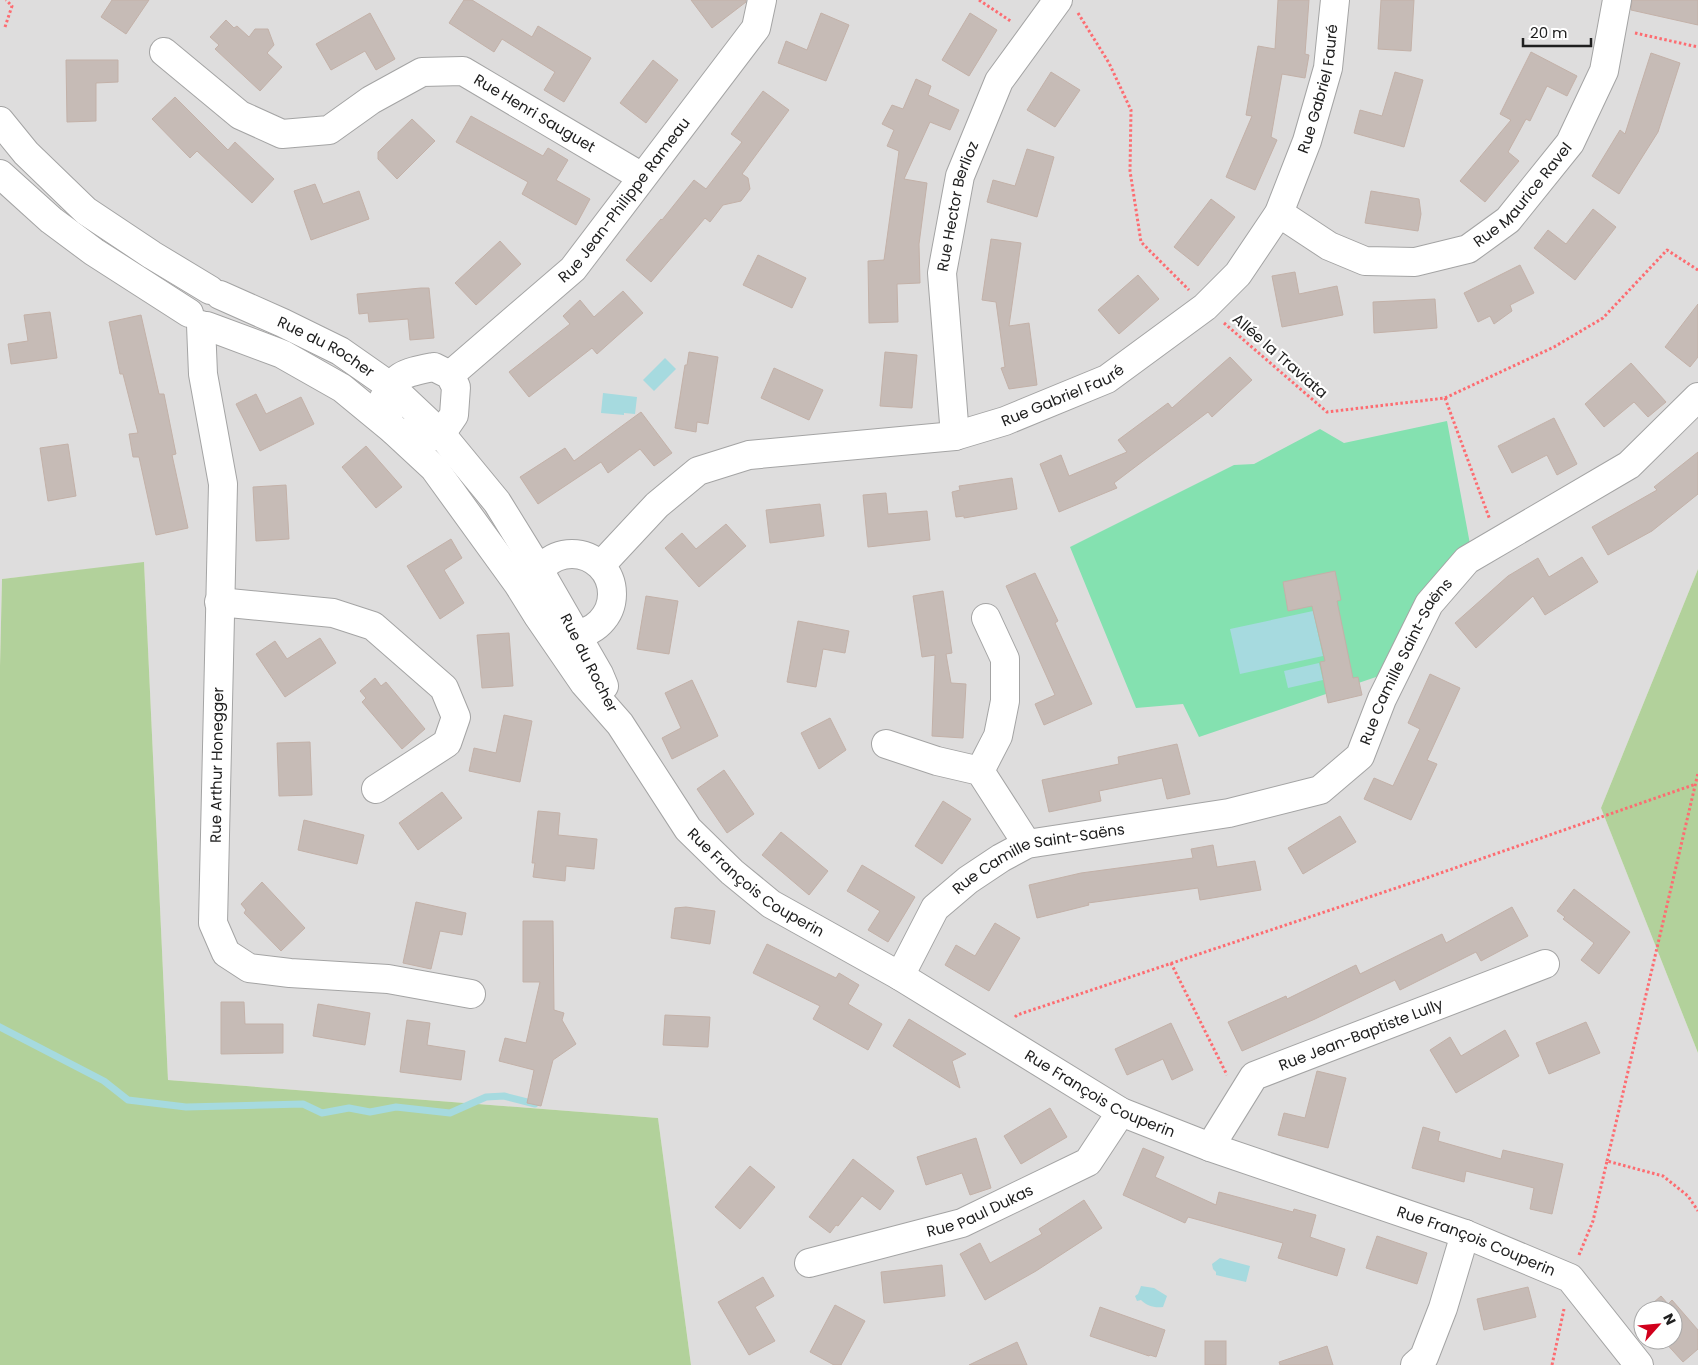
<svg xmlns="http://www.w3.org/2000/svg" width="1698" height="1365" font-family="Poppins,sans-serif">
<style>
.residential{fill:#dedddd;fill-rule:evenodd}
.forest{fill:#b2d19b}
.pitch{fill:#84e1b0}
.water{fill:#a6dadf}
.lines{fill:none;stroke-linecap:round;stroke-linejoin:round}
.stream{stroke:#a6dadf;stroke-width:7}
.building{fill:#c6bbb6;stroke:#c3b1a8}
.minor-casing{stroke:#a4a4a4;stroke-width:30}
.path{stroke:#fd6c71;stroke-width:3;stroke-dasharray:2.5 2.5;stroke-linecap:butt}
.minor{stroke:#fff;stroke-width:28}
.labels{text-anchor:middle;stroke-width:4.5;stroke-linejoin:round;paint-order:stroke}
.street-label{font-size:15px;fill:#202020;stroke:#fff}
</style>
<rect width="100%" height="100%" fill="#f1ece7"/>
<path class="residential" d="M0,0h1698v569l-97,239 97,245v312h-1007l-33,-247 -490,-38 -24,-517 -142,16 -2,87zM1643,1310h30v30h-30z"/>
<g class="forest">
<polygon points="144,562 168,1080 658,1118 691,1365 0,1365 0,666 2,579"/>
<polygon points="1698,569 1698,1053 1601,808"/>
</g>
<polygon class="pitch" points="1447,421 1470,544 1431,585 1401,628 1379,676 1199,737 1183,704 1136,708 1070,547 1234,465 1254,464 1320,429 1344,443"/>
<g class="water">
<polygon points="665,358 676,369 654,391 643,380"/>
<polygon points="603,393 637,397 635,414 624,413 624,415 601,413"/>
<polygon points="1313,611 1323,656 1240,674 1230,629"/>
<polygon points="1319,663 1323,680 1288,688 1284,671"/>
<polygon points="1220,1258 1250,1266 1246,1282 1216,1275 1216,1272 1213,1269 1212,1264"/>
<path d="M1141,1286l13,2 13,8 -4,11c-9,1 -16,-1 -22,-7l-4,1 -2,-5 3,-2z"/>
</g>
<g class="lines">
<polyline class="stream" points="0,1027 104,1081 128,1100 186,1107 303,1104 322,1113 349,1108 370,1112 396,1107 450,1113 486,1097 504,1096 535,1104"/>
</g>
<g class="building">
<polygon points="112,0 149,0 126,34 101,17"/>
<polygon points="464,0 472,0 532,37 538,26 591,58 564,102 544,90 555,72 502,39 494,52 449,23"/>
<polygon points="691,0 746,0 746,2 712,28"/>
<polygon points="1278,0 1309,0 1305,54 1309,55 1305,78 1282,74 1271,137 1277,140 1255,190 1226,177 1252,116 1246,115 1258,46 1275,49"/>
<polygon points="1381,0 1414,0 1411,51 1378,49"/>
<polygon points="1632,0 1698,0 1698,25 1631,10"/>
<polygon points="370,13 395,59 376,70 365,51 331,70 316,44"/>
<polygon points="821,13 849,25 826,81 778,63 786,41 807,50"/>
<polygon points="970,13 997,30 969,76 942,60"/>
<polygon points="226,20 234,28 237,26 249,37 255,29 268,29 274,45 267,53 282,67 260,91 215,49 219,45 210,37"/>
<polygon points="1531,52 1577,76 1567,96 1547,86 1530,121 1526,119 1508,152 1519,161 1485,202 1460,181 1511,120 1500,114"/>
<polygon points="1651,53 1680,63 1658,132 1619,194 1592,176 1620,130 1625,134"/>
<polygon points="66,60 118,60 118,82 96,83 96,121 67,122"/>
<polygon points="653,60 678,80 646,123 620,103"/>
<polygon points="1051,72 1080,90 1055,127 1027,110"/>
<polygon points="1395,72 1423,80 1404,147 1354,133 1360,110 1382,116"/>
<polygon points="916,79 931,86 928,95 959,110 950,130 930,122 904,179 927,183 919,244 920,283 897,284 898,322 869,323 868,261 884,260 899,151 887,146 894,130 882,124 892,105 903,109"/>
<polygon points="763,91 789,110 742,174 748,178 750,189 741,201 723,205 710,222 705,218 651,282 626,260 661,219 662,220 694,180 706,189 742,142 731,134"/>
<polygon points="175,97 228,150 235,142 274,179 252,203 197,151 190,158 152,119"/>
<polygon points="471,116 543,156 548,148 568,160 556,180 590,199 576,225 522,194 528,182 456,142"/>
<polygon points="412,119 435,141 397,179 378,159 378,152"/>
<polygon points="1027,149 1054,157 1037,217 987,202 993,180 1015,186"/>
<polygon points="315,184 323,204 359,191 369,219 311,240 294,191"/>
<polygon points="1371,191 1419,199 1421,214 1418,231 1365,223"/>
<polygon points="1211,199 1235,217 1198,266 1174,247"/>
<polygon points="1593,209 1616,227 1575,280 1534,248 1548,230 1566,244"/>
<polygon points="991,239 1021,243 1009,326 1029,323 1037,385 1009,389 1001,368 1005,367 996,302 982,300"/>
<polygon points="500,241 521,264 476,305 455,283"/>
<polygon points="758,255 806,278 792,308 743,285"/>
<polygon points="1520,265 1534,293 1510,305 1512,311 1494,324 1490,316 1478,322 1464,293"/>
<polygon points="1295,272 1299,294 1337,286 1343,315 1282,327 1272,276"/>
<polygon points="1138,275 1159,299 1119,334 1098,310"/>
<polygon points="421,288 429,288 434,338 410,340 408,319 369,322 368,313 359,314 357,294"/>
<polygon points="623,291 643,313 597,354 592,348 529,397 509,372 570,324 563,316 580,300 594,317"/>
<polygon points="1435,299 1437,328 1374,333 1373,302"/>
<polygon points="1698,304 1698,357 1690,367 1665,347"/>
<polygon points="50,312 57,358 11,364 8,344 28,341 24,315"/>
<polygon points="141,315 159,394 164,394 176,454 172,455 188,528 156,535 139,457 133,457 129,434 138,433 123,374 120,374 109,322"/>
<polygon points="689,352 718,357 708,424 697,422 696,432 675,428 685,365 687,365"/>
<polygon points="885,352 917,355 912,408 880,406"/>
<polygon points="1230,357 1252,380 1212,417 1208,412 1114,483 1117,488 1059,512 1040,464 1061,455 1069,476 1127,452 1118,440 1168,403 1172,408"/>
<polygon points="1631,363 1666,402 1648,417 1634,402 1604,427 1585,404"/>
<polygon points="774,368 823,390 809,420 761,398"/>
<polygon points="256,394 266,414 301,397 314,424 260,451 236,404"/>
<polygon points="641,412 672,453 654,466 640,449 608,473 601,462 538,504 520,477 565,448 574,461"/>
<polygon points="1554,418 1577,464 1557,475 1547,455 1512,473 1498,446"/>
<polygon points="68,444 76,496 48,501 40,448"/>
<polygon points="366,446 402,487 376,508 342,467"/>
<polygon points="1698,452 1698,494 1652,531 1608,555 1592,527 1657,490 1654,487"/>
<polygon points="1012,478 1017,509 964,518 964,516 956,517 952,492 960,490 959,486"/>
<polygon points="286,485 289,539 256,541 253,487"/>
<polygon points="886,493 888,514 927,511 930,540 868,547 863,495"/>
<polygon points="820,504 824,536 770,543 766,510"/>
<polygon points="726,524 746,546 699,587 665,548 682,533 696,549"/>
<polygon points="451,539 462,558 444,570 464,603 440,619 407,566"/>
<polygon points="1582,557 1598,582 1545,615 1533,596 1476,648 1455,623 1508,576 1538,558 1549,577"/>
<polygon points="1335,571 1341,600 1337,601 1353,678 1358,677 1362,695 1328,703 1320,662 1325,661 1312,606 1288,611 1283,582"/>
<polygon points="1035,573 1058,621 1055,623 1092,704 1044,725 1035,704 1055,695 1006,586"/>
<polygon points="943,591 952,653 946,654 951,683 966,684 963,738 932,736 935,655 922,657 913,596"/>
<polygon points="646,596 678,601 669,654 637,649"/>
<polygon points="798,621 849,631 845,653 823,649 816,687 787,682"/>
<polygon points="509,633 513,686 482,688 477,635"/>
<polygon points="320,638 336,663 285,697 256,654 275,641 287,659"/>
<polygon points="1430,674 1460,688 1427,760 1437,764 1411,820 1364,799 1374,778 1393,786 1420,729 1408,723"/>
<polygon points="375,678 381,686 386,682 425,729 402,749 362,702 366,698 360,691"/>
<polygon points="692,680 718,736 672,759 662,738 681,728 665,693"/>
<polygon points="504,715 532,721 520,782 469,771 474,748 496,753"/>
<polygon points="830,718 846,750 819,769 801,733"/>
<polygon points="310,742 312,795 279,796 277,743"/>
<polygon points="1177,744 1190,794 1167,799 1162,778 1099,791 1101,801 1049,812 1042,780 1119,764 1118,757"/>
<polygon points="724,770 754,814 727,833 697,789"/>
<polygon points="442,792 462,818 418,850 399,823"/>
<polygon points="943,801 971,819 942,864 915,846"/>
<polygon points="538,811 560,813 558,835 597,839 594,869 566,866 565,881 533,877 535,863 532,863"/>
<polygon points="1340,816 1356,842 1303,874 1288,848"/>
<polygon points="304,820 364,835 357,864 298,850"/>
<polygon points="781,832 828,871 809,895 762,855"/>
<polygon points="1213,845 1217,867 1255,861 1261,890 1200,900 1198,888 1088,903 1089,905 1037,918 1029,885 1081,873 1193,858 1191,849"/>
<polygon points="862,865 915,897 888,942 868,930 880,911 847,891"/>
<polygon points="262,882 305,928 281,951 244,913 246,910 241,904"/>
<polygon points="1574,889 1630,932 1599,974 1581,960 1594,943 1563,919 1565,917 1557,911"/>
<polygon points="416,902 466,913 462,935 440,931 431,969 403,963"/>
<polygon points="686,907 715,911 710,944 671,938 675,908"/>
<polygon points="1512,907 1528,936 1481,961 1476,952 1400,990 1395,980 1315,1019 1242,1051 1228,1022 1286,996 1287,999 1356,965 1360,974 1442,934 1446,943"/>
<polygon points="523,921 553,921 554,1010 564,1013 562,1020 576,1044 553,1060 541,1106 527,1103 534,1070 499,1061 505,1038 526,1043 540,982 523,982"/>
<polygon points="995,923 1020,938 989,991 945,965 956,945 975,956"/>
<polygon points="767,944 836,978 839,973 859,985 848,1004 882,1024 868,1050 813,1019 820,1006 753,973"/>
<polygon points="221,1002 244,1002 245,1024 283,1024 283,1053 221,1054"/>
<polygon points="318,1004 370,1013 365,1045 313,1036"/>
<polygon points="665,1015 710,1017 708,1047 663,1045"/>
<polygon points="909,1019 966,1054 952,1061 960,1088 893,1046"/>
<polygon points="407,1020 430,1023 427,1045 465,1051 461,1080 400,1072"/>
<polygon points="1586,1022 1600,1053 1549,1074 1536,1043"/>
<polygon points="1171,1023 1193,1070 1172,1080 1163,1059 1127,1075 1115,1049"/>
<polygon points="1505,1030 1519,1056 1456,1093 1430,1050 1450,1037 1461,1056"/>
<polygon points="1317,1071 1346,1078 1328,1148 1278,1135 1284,1113 1305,1118"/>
<polygon points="1050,1108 1067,1137 1021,1164 1004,1136"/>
<polygon points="1423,1127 1440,1132 1438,1141 1501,1159 1503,1150 1563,1164 1552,1214 1530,1209 1534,1188 1466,1171 1464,1182 1412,1168"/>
<polygon points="976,1138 991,1188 970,1195 962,1173 926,1185 917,1157"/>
<polygon points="1143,1148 1164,1157 1155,1177 1216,1205 1219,1192 1293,1212 1294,1209 1316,1215 1310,1237 1345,1249 1337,1276 1278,1258 1283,1243 1188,1217 1185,1223 1123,1195"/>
<polygon points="853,1159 894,1191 880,1210 862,1196 838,1226 836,1225 830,1233 809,1217"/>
<polygon points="750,1166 775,1187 740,1229 715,1207"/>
<polygon points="1084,1200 1102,1228 1036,1271 985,1300 960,1254 980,1243 990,1263 1042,1234 1039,1229"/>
<polygon points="1377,1236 1427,1253 1417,1284 1366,1268"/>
<polygon points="942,1265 945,1296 884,1303 881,1272"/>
<polygon points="763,1277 774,1296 755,1307 775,1341 749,1355 718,1302"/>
<polygon points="1528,1287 1536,1317 1484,1330 1477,1299"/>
<polygon points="1661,1296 1668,1304 1672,1300 1698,1330 1698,1349 1683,1362 1663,1340 1673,1340 1673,1310 1645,1310"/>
<polygon points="835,1305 865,1321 841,1365 834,1365 810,1352"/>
<polygon points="1100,1307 1165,1330 1156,1357 1150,1355 1149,1356 1090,1336"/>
<rect x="1205" y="1341" width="21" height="24"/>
<polygon points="1017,1342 1027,1365 969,1365"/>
<polygon points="1327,1346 1333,1365 1280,1365 1279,1362"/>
</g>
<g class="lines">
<g class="minor-casing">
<g id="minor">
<path id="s1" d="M164,52l76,63 42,19 47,-4 42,-30 51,-28 41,-1 179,106"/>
<polyline points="0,121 26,153 86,211 152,255 210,290"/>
<polyline points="0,174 51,220 94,252 189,313"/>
<path id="s2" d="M1279,213l50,33 36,15 50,1 53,-13 40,-29 62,-77 34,-72 13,-71"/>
<path id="s3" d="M220,295l63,28 57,28 50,35 51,48 56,68 42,68 60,104 5,12"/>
<polyline points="201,325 203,374 223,484 213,923 226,953 249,968 290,973 388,979 471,994"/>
<path id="s4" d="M207,326l75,28 60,34 51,42 41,38 84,116 20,32 46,67 36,41 68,105 44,43 39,32 129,72 221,136 89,35 255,87 105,44 69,87"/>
<path d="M434,367l16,8 6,12 -2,28 -13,19 -16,5 -32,-9 -12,-26c14,-30 22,-31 53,-37z"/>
<path id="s5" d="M450,375l123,-106 183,-241 6,-28"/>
<path id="s6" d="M955,436l-13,-163 18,-97 39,-95 59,-81"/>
<circle cx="572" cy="594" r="40"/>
<path id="s7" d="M601,565l56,-60 41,-34 51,-16 206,-19 50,-15 102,-42 98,-72 33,-33 41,-61 28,-72 21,-73 7,-68"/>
<polyline points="219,602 333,613 373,626 444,688 456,717 447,743 376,789"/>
<polyline points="886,744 937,761 980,771 1027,844"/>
<polyline points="980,771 998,736 1005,701 1005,659 986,618"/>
<path id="s8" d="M900,976l35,-68 33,-28 33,-22 26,-14 202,-31 91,-23 40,-34 22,-57 47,-95 38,-44 162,-95 69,-68"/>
<path id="s9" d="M1210,1147l44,-71 291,-112"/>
<path id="s10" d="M809,1263l153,-40 126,-61 33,-50"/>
<polyline points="1415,1365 1424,1357 1443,1308 1465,1234"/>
</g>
</g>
<g class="path">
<polyline points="979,0 1012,22"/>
<polyline points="1078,13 1109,63 1131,110 1130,171 1141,242 1189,290"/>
<polyline points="5,27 12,6 6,0"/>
<polyline points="1635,33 1698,47"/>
<polyline points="1224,323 1327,412 1445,398 1554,347 1603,318 1667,250 1698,270"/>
<polyline points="1445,398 1490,520"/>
<polyline points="1171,963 1227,1075"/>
<polyline points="1015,1017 1017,1015 1429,877 1696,784"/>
<polyline points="1607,1161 1698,773"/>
<polyline points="1579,1255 1593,1221 1607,1161 1663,1176 1688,1196 1698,1211"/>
<polyline points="1552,1365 1564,1309"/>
</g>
<use href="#minor" class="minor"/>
</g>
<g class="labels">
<g class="street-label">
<text dy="5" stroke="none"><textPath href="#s7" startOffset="931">Rue Gabriel Fauré</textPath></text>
<text dy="5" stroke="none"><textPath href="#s1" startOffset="426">Rue Henri Sauguet</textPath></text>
<text dy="5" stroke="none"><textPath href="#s2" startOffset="281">Rue Maurice Ravel</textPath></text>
<text dy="5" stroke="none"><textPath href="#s5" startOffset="248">Rue Jean-Philippe Rameau</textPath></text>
<text dy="5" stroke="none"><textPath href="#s6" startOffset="232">Rue Hector Berlioz</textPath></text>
<text dy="5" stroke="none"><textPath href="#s3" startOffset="118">Rue du Rocher</textPath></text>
<text transform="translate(1280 356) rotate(41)" y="5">Allée la Traviata</text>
<text dy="5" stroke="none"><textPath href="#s7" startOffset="511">Rue Gabriel Fauré</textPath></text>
<text transform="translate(589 663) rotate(63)" y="5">Rue du Rocher</text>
<text dy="5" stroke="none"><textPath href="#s8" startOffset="645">Rue Camille Saint-Saëns</textPath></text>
<text transform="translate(217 765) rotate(-89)" y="5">Rue Arthur Honegger</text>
<text dy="5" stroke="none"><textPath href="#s8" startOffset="195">Rue Camille Saint-Saëns</textPath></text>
<text dy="5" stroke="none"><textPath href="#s4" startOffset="800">Rue François Couperin</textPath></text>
<text dy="5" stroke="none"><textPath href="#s9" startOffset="198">Rue Jean-Baptiste Lully</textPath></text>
<text dy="5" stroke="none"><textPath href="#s4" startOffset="1205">Rue François Couperin</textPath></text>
<text dy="5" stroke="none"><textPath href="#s10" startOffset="179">Rue Paul Dukas</textPath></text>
<text dy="5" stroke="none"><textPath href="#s4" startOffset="1610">Rue François Couperin</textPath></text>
</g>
</g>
<g transform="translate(1658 1325) rotate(63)"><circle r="24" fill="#ffffff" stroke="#a6a6a6"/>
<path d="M0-4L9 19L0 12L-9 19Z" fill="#d1001c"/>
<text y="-8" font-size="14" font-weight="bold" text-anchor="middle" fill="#202020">N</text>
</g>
<path d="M1523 38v8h68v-8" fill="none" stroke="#202020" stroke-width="2.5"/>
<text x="1530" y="38" font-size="15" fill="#202020" stroke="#ffffff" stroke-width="4" paint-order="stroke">20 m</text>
</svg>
